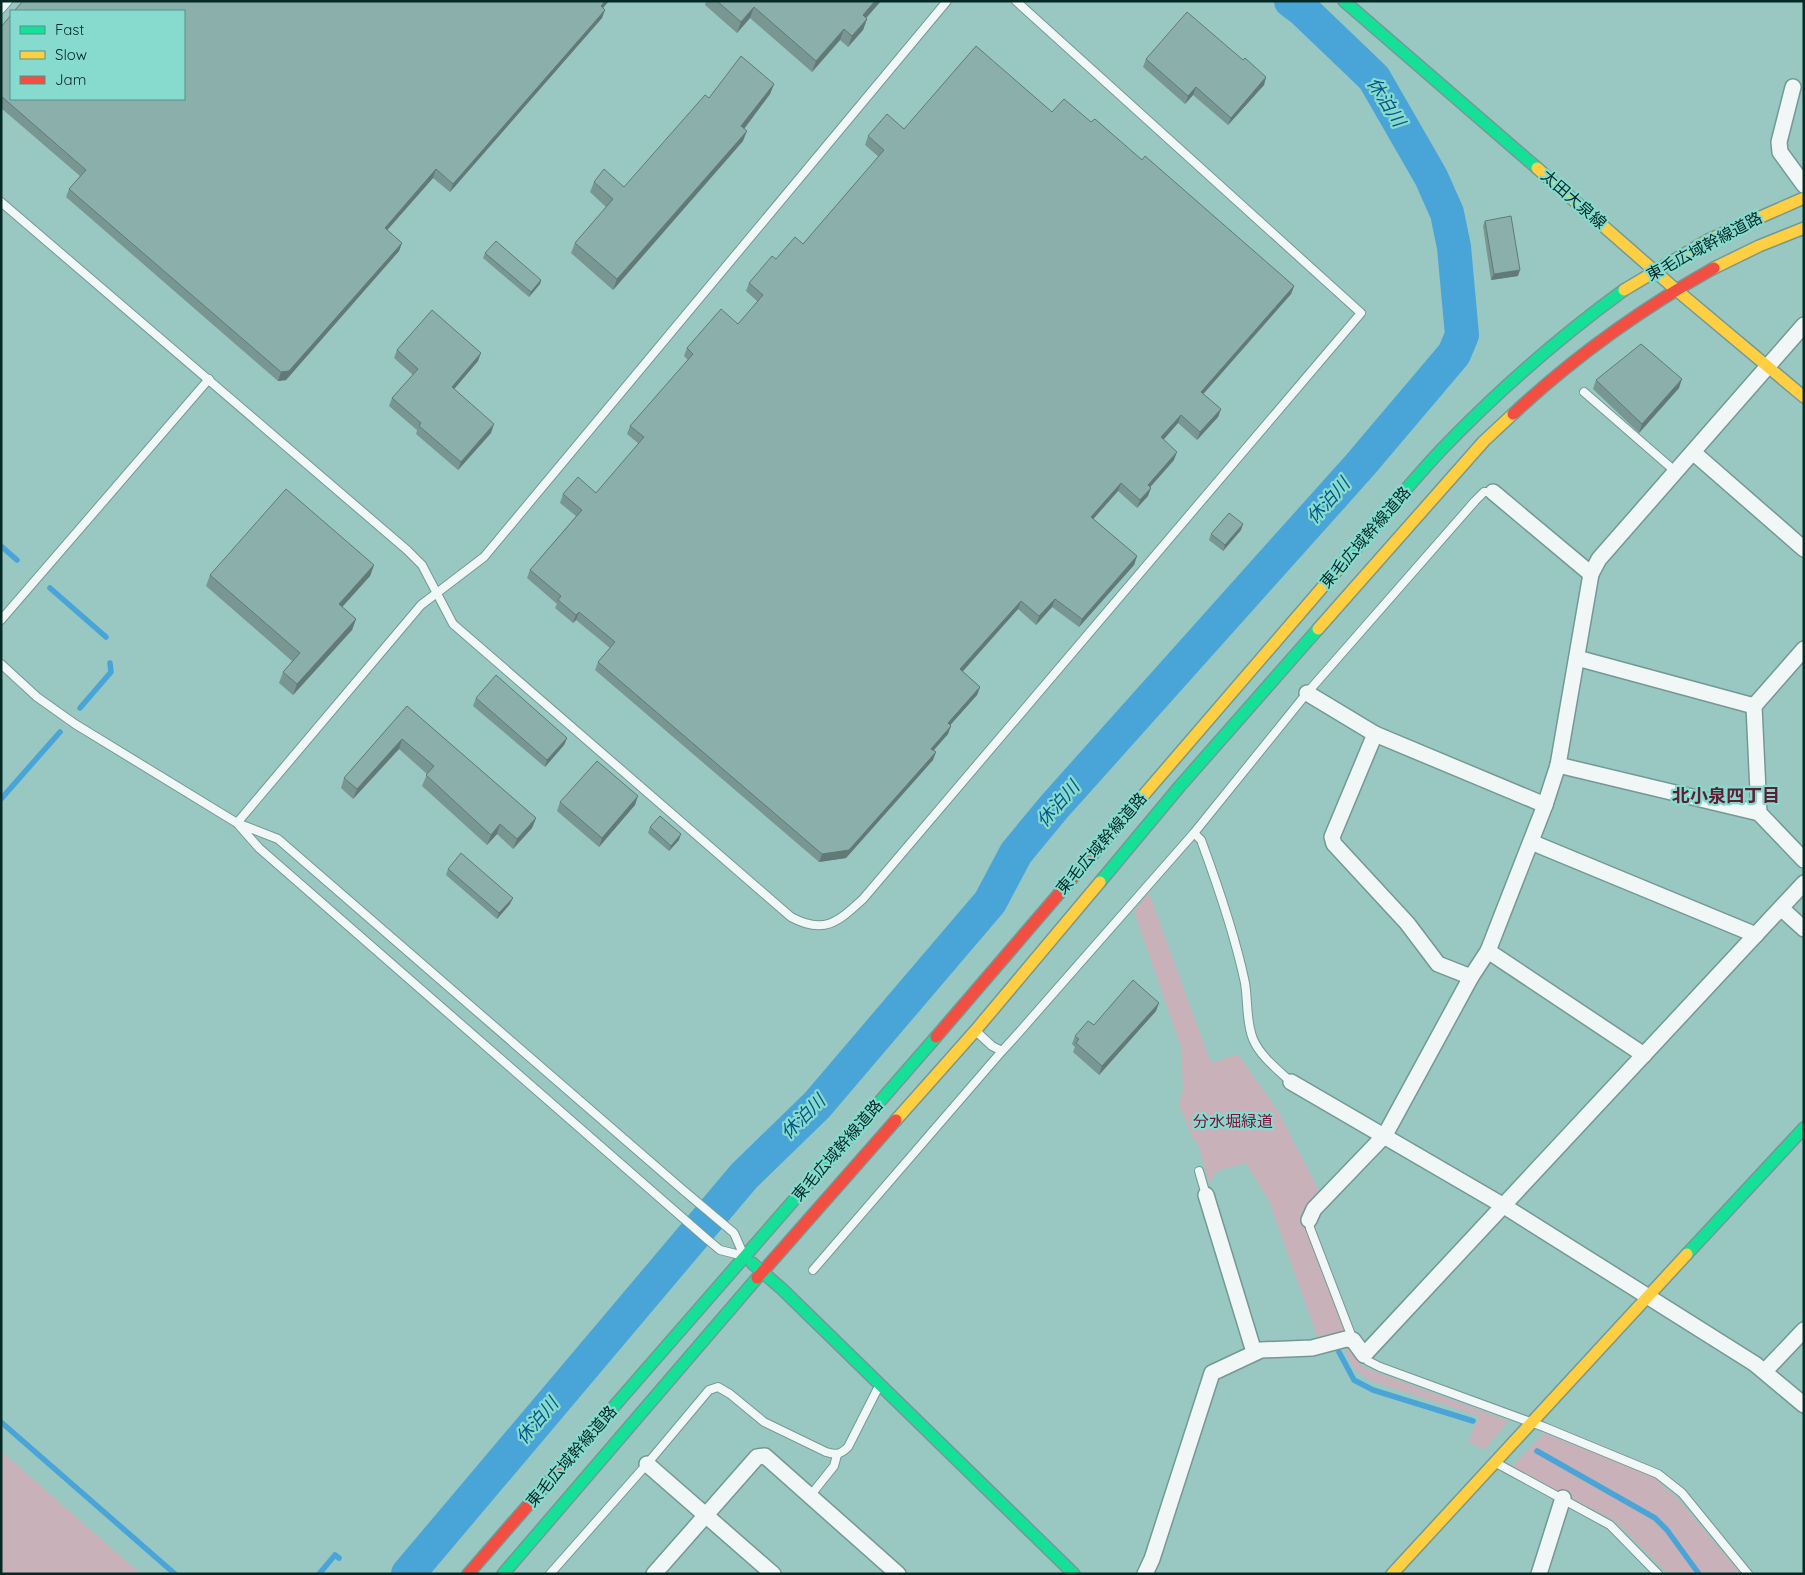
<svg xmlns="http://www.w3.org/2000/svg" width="1805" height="1575" font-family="Quicksand,'Noto Sans JP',sans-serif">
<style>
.green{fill:#c8b1b8}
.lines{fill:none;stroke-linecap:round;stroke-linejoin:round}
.stream{stroke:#49a4d7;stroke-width:5.5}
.river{stroke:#49a4d7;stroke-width:34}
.lane-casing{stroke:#749994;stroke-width:10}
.street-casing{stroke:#749994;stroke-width:18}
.fast-casing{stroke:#749994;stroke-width:14}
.slow-casing{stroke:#749994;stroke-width:14}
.jam-casing{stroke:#749994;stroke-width:14}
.lane{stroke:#f0f7f6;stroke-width:8}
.street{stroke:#f0f7f6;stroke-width:15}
.fast{stroke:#16e098;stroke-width:11}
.slow{stroke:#ffcf43;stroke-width:11}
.jam{stroke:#f24e42;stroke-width:11}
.wall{fill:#789692}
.shaded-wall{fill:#617a77}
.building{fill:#8bafaa;stroke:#617a77}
.labels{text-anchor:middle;stroke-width:4.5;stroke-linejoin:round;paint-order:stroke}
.street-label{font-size:16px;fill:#052a26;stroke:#86dace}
.park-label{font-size:16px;fill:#7c113b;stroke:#86dace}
.water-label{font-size:18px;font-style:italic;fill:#055687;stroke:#86dace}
.neighbourhood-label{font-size:18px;font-weight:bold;fill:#611d33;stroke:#86dace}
</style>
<rect width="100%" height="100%" fill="#99c7c1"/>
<g class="green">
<polygon points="1149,893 1211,1063 1238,1054 1278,1111 1319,1191 1301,1214 1301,1218 1344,1328 1343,1334 1318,1339 1269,1201 1246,1163 1217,1171 1209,1183 1198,1144 1192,1137 1179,1104 1183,1088 1181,1047 1134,911"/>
<path d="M1348,1348l4,1 8,15 5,4 144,53 -25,29 -16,-8 11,-26 -108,-35c-16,-9 -20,-15 -26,-32z"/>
<polygon points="1544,1433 1652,1476 1678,1499 1741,1574 1668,1574 1615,1521 1514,1468 1514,1464"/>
<polygon points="1,1451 141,1574 1,1574"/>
</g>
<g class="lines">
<g class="stream">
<polyline points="1,546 17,560"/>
<polyline points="50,588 106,637"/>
<polyline points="80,708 111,672 110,663"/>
<polyline points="1,799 60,732"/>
<polyline points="1339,1352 1354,1380 1373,1390 1473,1421"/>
<polyline points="1,1422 175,1574"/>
<polyline points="1537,1451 1655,1518 1667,1530 1699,1574"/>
<polyline points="319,1574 335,1555 339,1558"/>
</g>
<polyline class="river" points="408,1574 744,1176 817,1105 990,902 1016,853 1054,807 1360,465 1454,354 1462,335 1454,247 1447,213 1431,177 1374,78 1303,10 1291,1"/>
<g class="lane-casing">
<g id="lane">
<polyline points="1,9 8,1"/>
<path d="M1,202l406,348 15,15 31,59 338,293c33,18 47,5 72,-18l498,-586 -345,-312"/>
<polyline points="1584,392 1676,472"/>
<polyline points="1,620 209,379"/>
<polyline points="1,664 37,697 75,724 237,823 421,605 484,557 947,1"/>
<polygon points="237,823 278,839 683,1190 734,1233 744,1256 720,1250 708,1240 259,848"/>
<path d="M1194,833l7,7c17,46 34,95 44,143 3,18 1,39 8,56 7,17 25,31 38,43"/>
<polyline points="978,1033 992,1046 1002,1051 1014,1038 1194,833 1307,693 1475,501 1484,492 1493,492"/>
<polyline points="1199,1171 1206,1195"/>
<polyline points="1309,1220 1310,1228 1353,1340"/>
<polyline points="813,1270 1002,1051"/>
<polyline points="1364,1355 1368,1361 1380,1367 1544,1427 1658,1474 1682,1493 1748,1574"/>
<polyline points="1498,1464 1610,1525 1658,1574"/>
<polyline points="810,1496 834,1466 837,1455"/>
<path d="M550,1574l97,-110 62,-74 9,-3 12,7 34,28 62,30c10,3 14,3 22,-5l31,-61"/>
</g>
</g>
<g class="street-casing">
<g id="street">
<polyline points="1793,87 1779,142 1780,152 1804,185"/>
<polyline points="1694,453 1804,549"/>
<polyline points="1493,492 1591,574"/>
<polyline points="1577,658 1754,706 1804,649"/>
<polyline points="1307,693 1375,734 1545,805"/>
<polyline points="1754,706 1759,813 1804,860"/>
<polyline points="1375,734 1332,837 1334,844 1407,923 1438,964 1471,977"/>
<polyline points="1558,765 1759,813"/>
<polyline points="1531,842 1756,935"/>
<polyline points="1781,908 1804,929"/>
<polyline points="1488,951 1644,1055"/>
<polyline points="1291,1082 1504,1206 1755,1364 1804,1405"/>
<polyline points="1206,1195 1254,1352"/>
<polyline points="1309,1220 1314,1209 1385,1135 1471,977 1488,951 1545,805 1558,765 1591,574 1599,559 1804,325"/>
<polyline points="1765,1371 1804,1330"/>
<polyline points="647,1464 773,1574"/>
<polyline points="654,1574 757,1457 765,1456 898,1574"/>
<polyline points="1145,1574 1152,1559 1212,1373 1261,1350 1312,1348 1346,1339 1353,1340 1364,1355 1804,883"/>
<polyline points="1539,1574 1563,1498"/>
</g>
</g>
<g class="fast-casing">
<g id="fast">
<polyline points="1344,1 1537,168"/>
<path d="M1345,561c32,-37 63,-76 97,-112 56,-58 116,-111 182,-159"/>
<polyline points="1100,882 1180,786 1318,629"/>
<polyline points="1687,1254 1804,1128"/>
<polyline points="752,1263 782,1289 1074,1574"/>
<polyline points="603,1419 936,1037"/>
<polyline points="503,1574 757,1278"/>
</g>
</g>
<g class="slow-casing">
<g id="slow">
<polyline points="1537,168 1674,288 1804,397"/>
<polyline points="1714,268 1759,246 1804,228"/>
<polyline points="1624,290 1708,240 1804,198"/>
<polyline points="1318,629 1484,441 1513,414"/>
<polyline points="1099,847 1345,561"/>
<polyline points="896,1120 975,1031 1100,882"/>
<polyline points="1392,1574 1687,1254"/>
</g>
</g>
<g class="jam-casing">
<g id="jam">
<path d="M1513,414c61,-57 128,-105 201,-146"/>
<polyline points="936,1037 1099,847"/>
<polyline points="757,1278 896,1120"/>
<polyline points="468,1574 603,1419"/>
</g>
</g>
<use href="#lane" class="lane"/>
<use href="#street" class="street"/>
<use href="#fast" class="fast"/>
<use href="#slow" class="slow"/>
<use href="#jam" class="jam"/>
</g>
<g class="wall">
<polygon points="706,1 881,1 866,18 867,19 863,30 848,47 840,40 812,72 750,18 737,33 705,5"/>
<polygon points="603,8 602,18 450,192 433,178 387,230 402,243 399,251 286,380 278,381 66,197 69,189 80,176 1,108 1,27"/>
<polygon points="1146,59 1243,60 1266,77 1264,85 1228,125 1193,95 1185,104 1143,67"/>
<polygon points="774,84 770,94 744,129 743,141 613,290 571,253 575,243 606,207 590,192 594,182 624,187 709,98"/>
<polygon points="1052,112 1091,122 1142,160 1294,286 1291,294 1203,394 1221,409 1218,417 1197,440 1178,423 1163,440 1174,460 1150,487 1148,496 1137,508 1118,491 1093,519 1137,556 1134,565 1079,627 1052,607 1036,625 1018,609 962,671 980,687 977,695 950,725 948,734 933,750 933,760 846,858 819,862 595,670 598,662 610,648 576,620 573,623 555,608 557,604 527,578 530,570 576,516 560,503 563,494 596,493 639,444 627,434 630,426 688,360 684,356 687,348 738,324 758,302 746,291 749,283 776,259 803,244 879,157 865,145 868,136 904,129"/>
<polygon points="1485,221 1518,276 1491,280 1483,226"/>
<polygon points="485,253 541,280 540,284 529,297 483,258"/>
<polygon points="397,350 478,361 454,389 491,433 458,470 416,434 417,430 389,406 392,398 413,375 394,358"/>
<polygon points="1596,380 1679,388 1639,433 1593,389"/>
<polygon points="1241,530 1223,551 1209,540 1211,534"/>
<polygon points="374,565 370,576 342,607 356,619 352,630 293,695 279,683 283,672 292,661 206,586 210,575"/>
<polygon points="476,698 567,738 564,745 545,767 473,706"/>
<polygon points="407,706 536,818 532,828 513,849 497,834 487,845 422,786 427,774 399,749 353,799 341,788 344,778"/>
<polygon points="560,802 635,805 599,847 557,811"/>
<polygon points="650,827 679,840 669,851 648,833"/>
<polygon points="448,869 510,904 497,919 446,875"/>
<polygon points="1156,1011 1099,1075 1073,1052 1075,1047 1072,1044 1075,1036 1094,1025"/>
</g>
<g class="shaded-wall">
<polygon points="605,1 609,1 598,14 601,6"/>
<polygon points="875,1 881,1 859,26 863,15"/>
<polygon points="754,7 750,18 737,33 741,22"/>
<polygon points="605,10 602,18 450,192 453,184"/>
<polygon points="867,19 863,30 848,47 852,36"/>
<polygon points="844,29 840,40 812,72 816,61"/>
<polygon points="1266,77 1264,85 1228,125 1231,118"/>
<polygon points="774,84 770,94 738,137 741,126"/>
<polygon points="1196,87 1193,95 1185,104 1188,96"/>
<polygon points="747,131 743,141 613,290 617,279"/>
<polygon points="436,169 433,178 382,236 385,228"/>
<polygon points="402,243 399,251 286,380 278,381 281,372"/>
<polygon points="1520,270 1518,276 1491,280 1494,274"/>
<polygon points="541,280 540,284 529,297 531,292"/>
<polygon points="1294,286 1291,294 1198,400 1201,392"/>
<polygon points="481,353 478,361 449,395 452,387"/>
<polygon points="1682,379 1679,388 1639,433 1642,424"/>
<polygon points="1221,409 1218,417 1197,440 1200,432"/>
<polygon points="1181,415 1178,423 1158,446 1161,437"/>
<polygon points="494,424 491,433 458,470 461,462"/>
<polygon points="1177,452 1174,460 1145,493 1148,485"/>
<polygon points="1121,483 1118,491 1088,525 1091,517"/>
<polygon points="1151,488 1148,496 1137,508 1140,500"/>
<polygon points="1243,524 1241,530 1223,551 1225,545"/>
<polygon points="1137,556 1134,565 1079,627 1082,619"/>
<polygon points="374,565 370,576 335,615 339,604"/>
<polygon points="1055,599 1052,607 1036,625 1039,616"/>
<polygon points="1021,601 1018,609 957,678 960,669"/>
<polygon points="579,612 576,620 573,623 576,615"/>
<polygon points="356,619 352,630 293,695 297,684"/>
<polygon points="980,687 977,695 945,731 948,723"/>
<polygon points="951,726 948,734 928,757 931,749"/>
<polygon points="567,738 564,745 545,767 547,760"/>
<polygon points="402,739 399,749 353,799 357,789"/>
<polygon points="936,752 933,760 846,858 819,862 822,854"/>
<polygon points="638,796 635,805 599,847 602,838"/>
<polygon points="536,818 532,828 513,849 517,839"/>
<polygon points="500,824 497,834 487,845 491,835"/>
<polygon points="681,834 679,840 669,851 671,846"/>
<polygon points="513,898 510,904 497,919 499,913"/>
<polygon points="1159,1003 1156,1011 1099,1075 1102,1066"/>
</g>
<g class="building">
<polygon points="23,1 605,1 601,6 605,10 453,184 436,169 385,228 402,243 289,371 281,372 69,189 86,170 1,96 1,27 11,15 11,99 184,99 184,11 14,11"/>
<polygon points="717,1 875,1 863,15 867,19 852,36 844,29 816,61 754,7 741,22"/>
<polygon points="1187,12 1243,60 1245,58 1266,77 1231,118 1196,87 1188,96 1146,59"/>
<polygon points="976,46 1052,112 1064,99 1091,122 1095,119 1142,160 1145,156 1294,286 1201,392 1221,409 1200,432 1181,415 1161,437 1177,452 1148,485 1151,488 1140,500 1121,483 1091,517 1137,556 1082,619 1055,599 1039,616 1021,601 960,669 980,687 948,723 951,726 931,749 936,752 849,850 822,854 598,662 615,642 579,612 576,615 558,600 561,596 530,570 582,510 563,494 578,477 596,493 644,437 630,426 693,354 687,348 721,309 738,324 763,295 749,283 772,256 776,259 795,237 803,244 884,150 868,136 887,114 904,129"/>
<polygon points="741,56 774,84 741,126 747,131 617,279 575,243 613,199 594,182 604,169 624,187 705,95 709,98"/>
<polygon points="1511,216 1520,270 1494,274 1485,221"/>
<polygon points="496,241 541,280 531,292 485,253"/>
<polygon points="432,310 481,353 452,387 494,424 461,462 419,426 421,423 392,398 418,369 397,350"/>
<polygon points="1641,344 1682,379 1642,424 1596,380"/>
<polygon points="286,489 374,565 339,604 356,619 297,684 283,672 300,653 210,575"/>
<polygon points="1229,513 1243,524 1225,545 1211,534"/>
<polygon points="496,675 567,738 547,760 476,698"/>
<polygon points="407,706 536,818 517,839 500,824 491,835 426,775 434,766 402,739 357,789 344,778"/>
<polygon points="597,761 638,796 602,838 560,802"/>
<polygon points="660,816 681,834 671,846 650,827"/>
<polygon points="461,853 513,898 499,913 448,869"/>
<polygon points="1133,980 1159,1003 1102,1066 1076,1043 1079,1039 1075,1036 1088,1021 1094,1025"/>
</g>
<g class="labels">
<g class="street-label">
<text transform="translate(1574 199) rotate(41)" y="6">太田大泉線</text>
<text transform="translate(1704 246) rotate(-28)" y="6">東毛広域幹線道路</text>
<text transform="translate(1365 537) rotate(-49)" y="6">東毛広域幹線道路</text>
<text transform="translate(1101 843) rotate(-49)" y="6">東毛広域幹線道路</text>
<text transform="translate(837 1150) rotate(-49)" y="6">東毛広域幹線道路</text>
<text transform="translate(571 1456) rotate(-49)" y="6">東毛広域幹線道路</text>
</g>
<g class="park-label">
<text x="1233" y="1127">分水堀緑道</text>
</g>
<g class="water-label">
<text transform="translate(1386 102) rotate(58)" y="6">休泊川</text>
<text transform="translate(1328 501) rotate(-48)" y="6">休泊川</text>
<text transform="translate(1058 804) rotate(-49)" y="6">休泊川</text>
<text transform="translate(803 1117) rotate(-45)" y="6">休泊川</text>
<text transform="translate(537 1421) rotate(-50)" y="6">休泊川</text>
</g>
<g class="neighbourhood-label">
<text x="1726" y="802">北小泉四丁目</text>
</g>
</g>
<rect width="1805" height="1575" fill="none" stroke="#052a26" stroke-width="5"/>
<rect x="10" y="10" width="175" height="90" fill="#86dace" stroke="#52948b"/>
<rect x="20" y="26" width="25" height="8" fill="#16e098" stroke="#52948b"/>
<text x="55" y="35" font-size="15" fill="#052a26">Fast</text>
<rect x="20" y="51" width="25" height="8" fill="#ffcf43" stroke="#52948b"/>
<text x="55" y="60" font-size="15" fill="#052a26">Slow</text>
<rect x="20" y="76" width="25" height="8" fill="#f24e42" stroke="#52948b"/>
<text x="55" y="85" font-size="15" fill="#052a26">Jam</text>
</svg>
